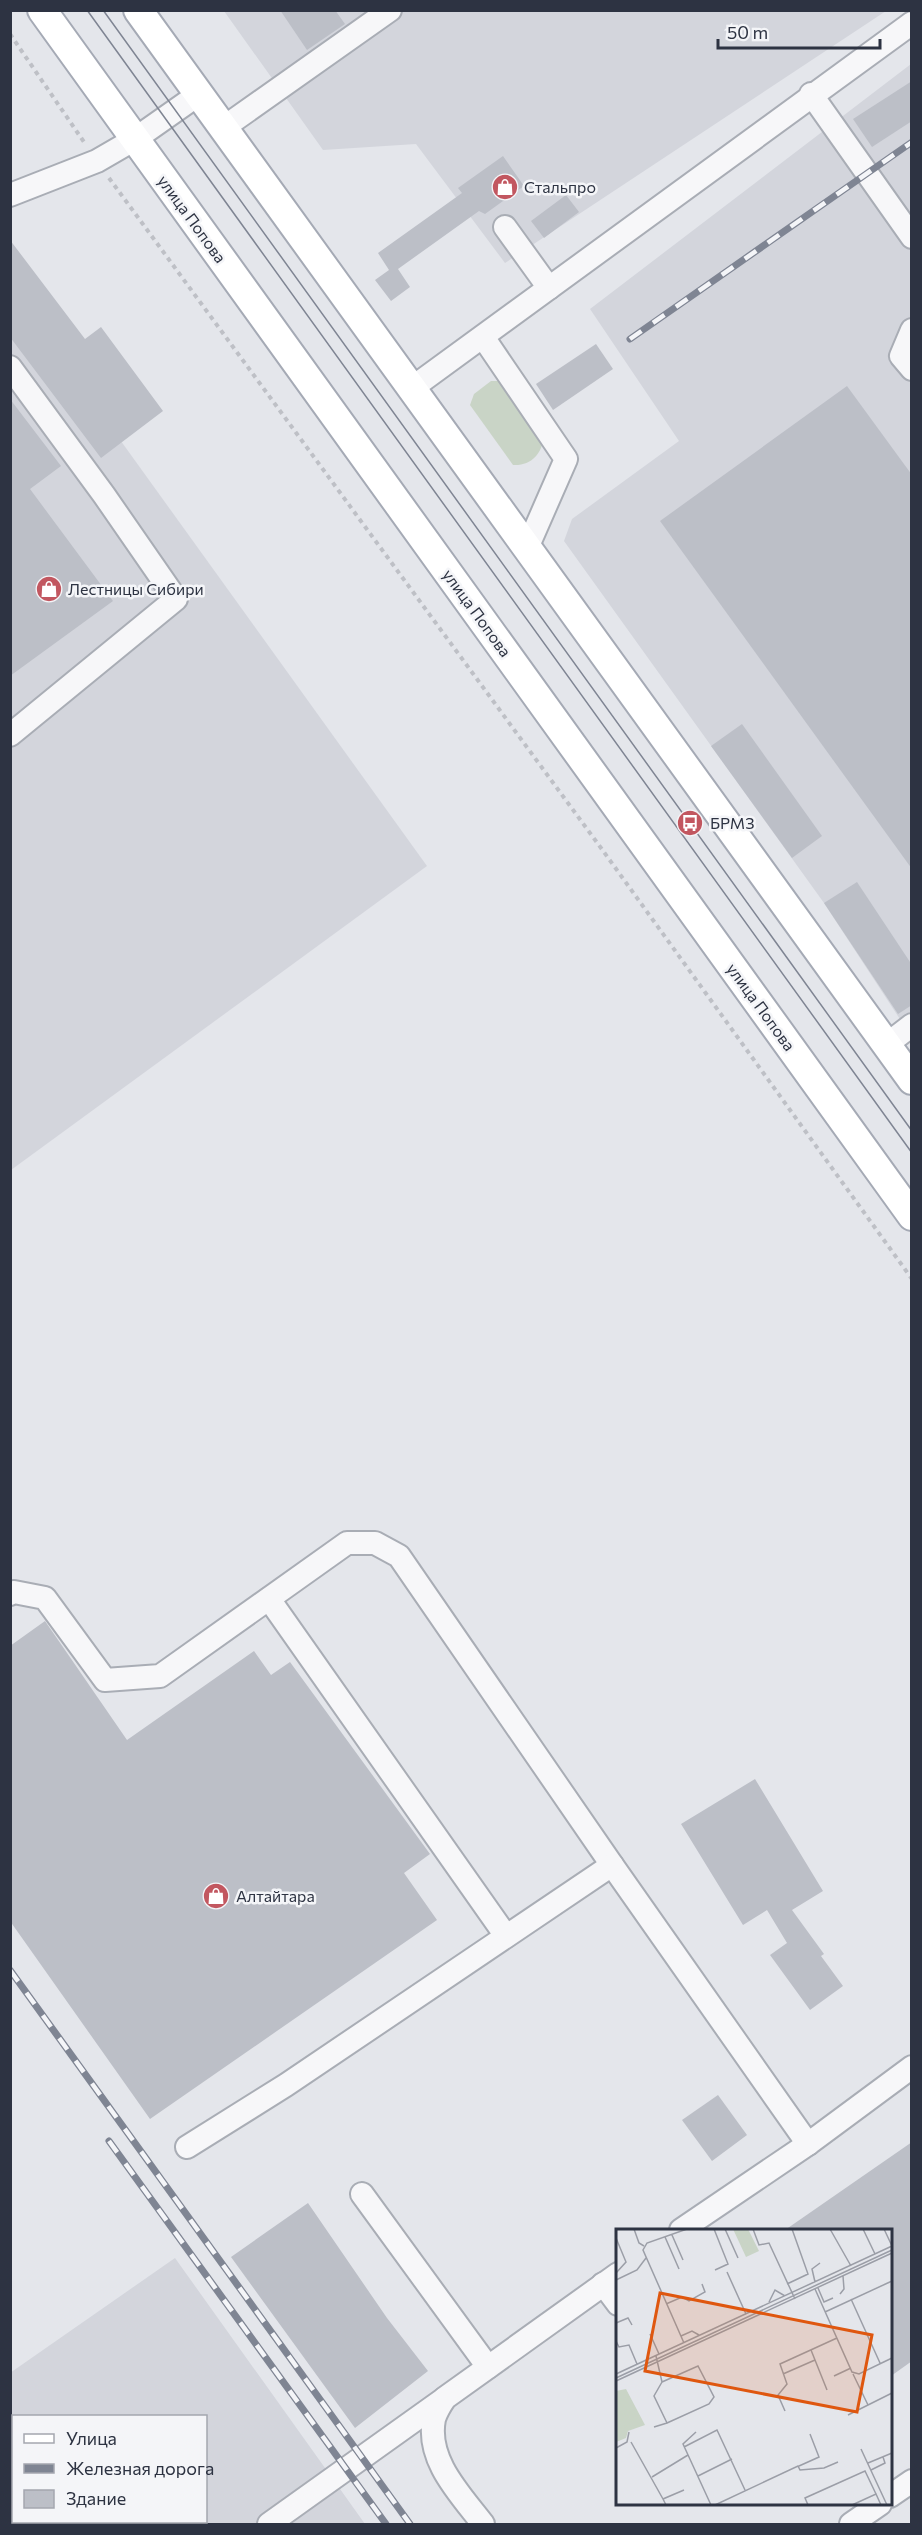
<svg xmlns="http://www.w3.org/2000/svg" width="922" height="2535" font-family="Commissioner,sans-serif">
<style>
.built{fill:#d3d5dc;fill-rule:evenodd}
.green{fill:#c9d4c6}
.building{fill:#bcbfc7}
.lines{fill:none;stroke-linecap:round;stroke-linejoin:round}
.minor-casing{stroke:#a9adb5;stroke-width:26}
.major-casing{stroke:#a5aab5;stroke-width:32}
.path{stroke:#bec0c6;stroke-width:4;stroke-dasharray:4.5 4.5;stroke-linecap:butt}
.minor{stroke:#f7f7f9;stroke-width:22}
.major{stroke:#fff;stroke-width:28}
.tram{stroke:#7f8593;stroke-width:1.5}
.rail-casing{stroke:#7f8593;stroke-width:7}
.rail{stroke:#f4f5f8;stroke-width:4.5;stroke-dasharray:14;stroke-linecap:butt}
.labels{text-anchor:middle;stroke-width:5;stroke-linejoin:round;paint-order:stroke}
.poi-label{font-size:16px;fill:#2d3342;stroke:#f4f5f8;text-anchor:start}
.street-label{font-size:16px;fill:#2d3342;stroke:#f4f5f8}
.inset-road{fill:none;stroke:#9b9ea7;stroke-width:1.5}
.view{fill:#df570f;fill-opacity:0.15;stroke:#df570f;stroke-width:3}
.inset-edge{fill:none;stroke:#2d3342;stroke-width:3}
</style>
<rect width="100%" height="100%" fill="#e4e6eb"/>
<g class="built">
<polygon points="224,11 886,11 505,263 416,144 323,150"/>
<polygon points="911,64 911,1036 824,903 564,541 572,519 679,441 590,309"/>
<polygon points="10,287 427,866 11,1170 10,1170"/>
<path d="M175,2258l190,266h-354l-1,-151zM14,2416h192v106h-192z"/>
</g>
<path class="green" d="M491,381h14l39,55c-2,18 -13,30 -31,29l-43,-60 4,-11z"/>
<g class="building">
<polygon points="280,10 335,10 345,24 307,50"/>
<polygon points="912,81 912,121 872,147 853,119"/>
<polygon points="503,156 524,186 485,214 479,211 398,269 410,287 391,301 375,280 389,270 378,253 462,193 458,188"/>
<polygon points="566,195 579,212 544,238 531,221"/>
<polygon points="10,240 85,339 101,327 163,411 101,458 10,337"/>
<polygon points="596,344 613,369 553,410 536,384"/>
<polygon points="847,386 912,475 912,869 660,521"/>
<polygon points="10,399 61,466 30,489 113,601 10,676"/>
<polygon points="742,724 822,836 792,858 711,746"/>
<polygon points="857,882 912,965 912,1005 898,1014 824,903"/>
<polygon points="45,1621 127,1740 254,1651 271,1675 290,1662 430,1854 404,1873 437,1920 150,2119 10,1921 10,1646"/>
<polygon points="755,1779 823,1891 792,1910 824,1954 821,1956 843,1986 810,2010 770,1955 787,1943 767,1910 743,1925 681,1824"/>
<polygon points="718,2095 747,2135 712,2161 682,2120"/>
<polygon points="912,2142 912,2361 891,2376 891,2230 785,2230"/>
<polygon points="308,2203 387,2318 428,2371 355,2428 231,2257"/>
</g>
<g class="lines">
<g class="minor-casing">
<g id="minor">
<polyline points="811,94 912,237"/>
<polyline points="223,128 390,10"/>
<polyline points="10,195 97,161 135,139 199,94"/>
<polyline points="505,227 549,288"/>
<polyline points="912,330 901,356 912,369"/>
<polyline points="483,337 566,459 527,548"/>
<polyline points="10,367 104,495 176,599 10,735"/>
<polyline points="412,388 912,23"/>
<polyline points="886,1045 912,1025"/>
<polyline points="10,1594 14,1592 45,1598 105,1680 160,1676 347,1543 375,1543 399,1556 612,1865 808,2144"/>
<polyline points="269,1599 506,1936"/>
<polyline points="187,2147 286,2085 612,1865"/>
<polyline points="362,2194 488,2367"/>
<polyline points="681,2230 808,2144 912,2067"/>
<polyline points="603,2284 618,2304"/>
<polyline points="890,2496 912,2481"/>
<polyline points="269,2524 444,2399"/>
<path d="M483,2524c-23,-30 -57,-64 -49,-105 2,-7 7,-15 11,-21l173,-124"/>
<polyline points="851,2524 880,2504"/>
</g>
</g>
<g class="major-casing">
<g id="major">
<polyline points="42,10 912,1216"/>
<polyline points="138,10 912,1080"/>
</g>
</g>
<g class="path">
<polyline points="10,34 86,145"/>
<polyline points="109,178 601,848 912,1279"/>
</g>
<use href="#minor" class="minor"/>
<use href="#major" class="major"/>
<g class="tram">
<polyline points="87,10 912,1153"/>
<polyline points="103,10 912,1131"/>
</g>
<g class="rail-casing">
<g id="rail">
<polyline points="630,339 912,142"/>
<polyline points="10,1970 410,2524"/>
<polyline points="109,2141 386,2524"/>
</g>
</g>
<use href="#rail" class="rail"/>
</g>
<defs>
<g id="shop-disc" transform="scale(1.35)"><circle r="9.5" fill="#c25760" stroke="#f4f5f8"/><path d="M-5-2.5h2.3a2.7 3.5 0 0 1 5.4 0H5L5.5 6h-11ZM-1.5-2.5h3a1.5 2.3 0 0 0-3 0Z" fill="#fff"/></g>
<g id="bus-disc" transform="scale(1.35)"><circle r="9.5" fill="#c25760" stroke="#f4f5f8"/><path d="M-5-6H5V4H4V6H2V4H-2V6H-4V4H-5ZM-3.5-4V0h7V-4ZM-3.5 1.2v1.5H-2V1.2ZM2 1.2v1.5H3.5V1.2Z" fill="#fff"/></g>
</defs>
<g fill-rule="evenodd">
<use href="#shop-disc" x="505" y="187"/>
<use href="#shop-disc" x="49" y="589"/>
<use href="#bus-disc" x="690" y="823"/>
<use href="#shop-disc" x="216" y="1896"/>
</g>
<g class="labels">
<g class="poi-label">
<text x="524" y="193">Стальпро</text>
<text x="68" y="595">Лестницы Сибири</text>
<text x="710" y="829">БРМЗ</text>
<text x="236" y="1902">Алтайтара</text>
</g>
<g class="street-label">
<text transform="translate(192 219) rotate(54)" y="6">улица Попова</text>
<text transform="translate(477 613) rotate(54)" y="6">улица Попова</text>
<text transform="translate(761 1007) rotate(54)" y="6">улица Попова</text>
</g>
</g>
<g transform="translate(616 2229)">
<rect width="276" height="276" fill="#e4e6eb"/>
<path d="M117,0h15l11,22 -13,6zM10,160l19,36 -17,6 -2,7 -10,4v-51z" fill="#c9d4c6"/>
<path class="inset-road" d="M18,0l5,14 5,3M98,0l14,35 -13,6M109,0l13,29M137,0l6,16 10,-2 26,56M214,0l21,37M247,0l12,25M268,0l8,17M56,6l11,25M49,8l14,32M0,9l10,24 -10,11M111,43l19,42M0,51l21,-10 9,-12M199,53l-3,-13 8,-6M171,55l21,-10 -16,-45M202,59l6,14 9,-4M199,60l37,83 7,2 33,-16M224,65l4,-5 -1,-13M235,70l29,64M153,73l6,-12 10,6M50,75l16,-7 7,4 16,-9 -3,-8M209,83l67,-31M0,94l12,-5 4,7M34,105l9,20M65,107l11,-5 7,4M0,112l3,6 10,-2 8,19M68,114l-41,-93 4,-7 40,-14M195,121l16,40M0,145l276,-128M167,145l32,-14M237,145l15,31M218,147l17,-8M0,149l276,-128M0,152l276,-128M46,153l36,-16 16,31 -5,7 -42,19M169,182l-7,-16 9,-11 -7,-20 57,-26M232,186l44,-22M38,198l13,-4 -13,-27 8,-14 -6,-26M80,203l-13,12 28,61M15,213l32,57M68,218l33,-17 28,60M0,219l11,-6 2,-10M245,220l26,56M252,234l24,-10M183,237l20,-9 -9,-23M255,241l14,-7 -2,-6M82,247l34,-17M36,248l36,-22M50,276l-3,-6 21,-9M99,276l83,-39 2,4 24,-2 14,-6M192,276l-3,-7 60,-27 11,23M236,276l24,-11 5,11"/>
<path class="view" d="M44,64l212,42 -15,77 -212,-41z"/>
<rect width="276" height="276" class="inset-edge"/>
</g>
<rect width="922" height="2535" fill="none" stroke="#2d3342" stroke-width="24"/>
<rect x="12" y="2415" width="195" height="108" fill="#f4f5f8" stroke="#a4a7af" stroke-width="1.5"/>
<rect x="24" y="2434" width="30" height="9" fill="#ffffff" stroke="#a4a7af" stroke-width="1.5"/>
<text x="66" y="2445" font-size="18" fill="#2d3342">Улица</text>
<rect x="24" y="2464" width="30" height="9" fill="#7f8593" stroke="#a4a7af" stroke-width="1.5"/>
<text x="66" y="2475" font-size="18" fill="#2d3342">Железная дорога</text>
<rect x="24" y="2490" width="30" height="18" fill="#bcbfc7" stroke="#a4a7af" stroke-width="1.5"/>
<text x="66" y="2505" font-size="18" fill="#2d3342">Здание</text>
<path d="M718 39v9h162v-9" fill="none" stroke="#2d3342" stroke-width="3"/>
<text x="727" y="39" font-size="18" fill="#2d3342" stroke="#f4f5f8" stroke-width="4.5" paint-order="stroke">50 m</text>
</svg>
